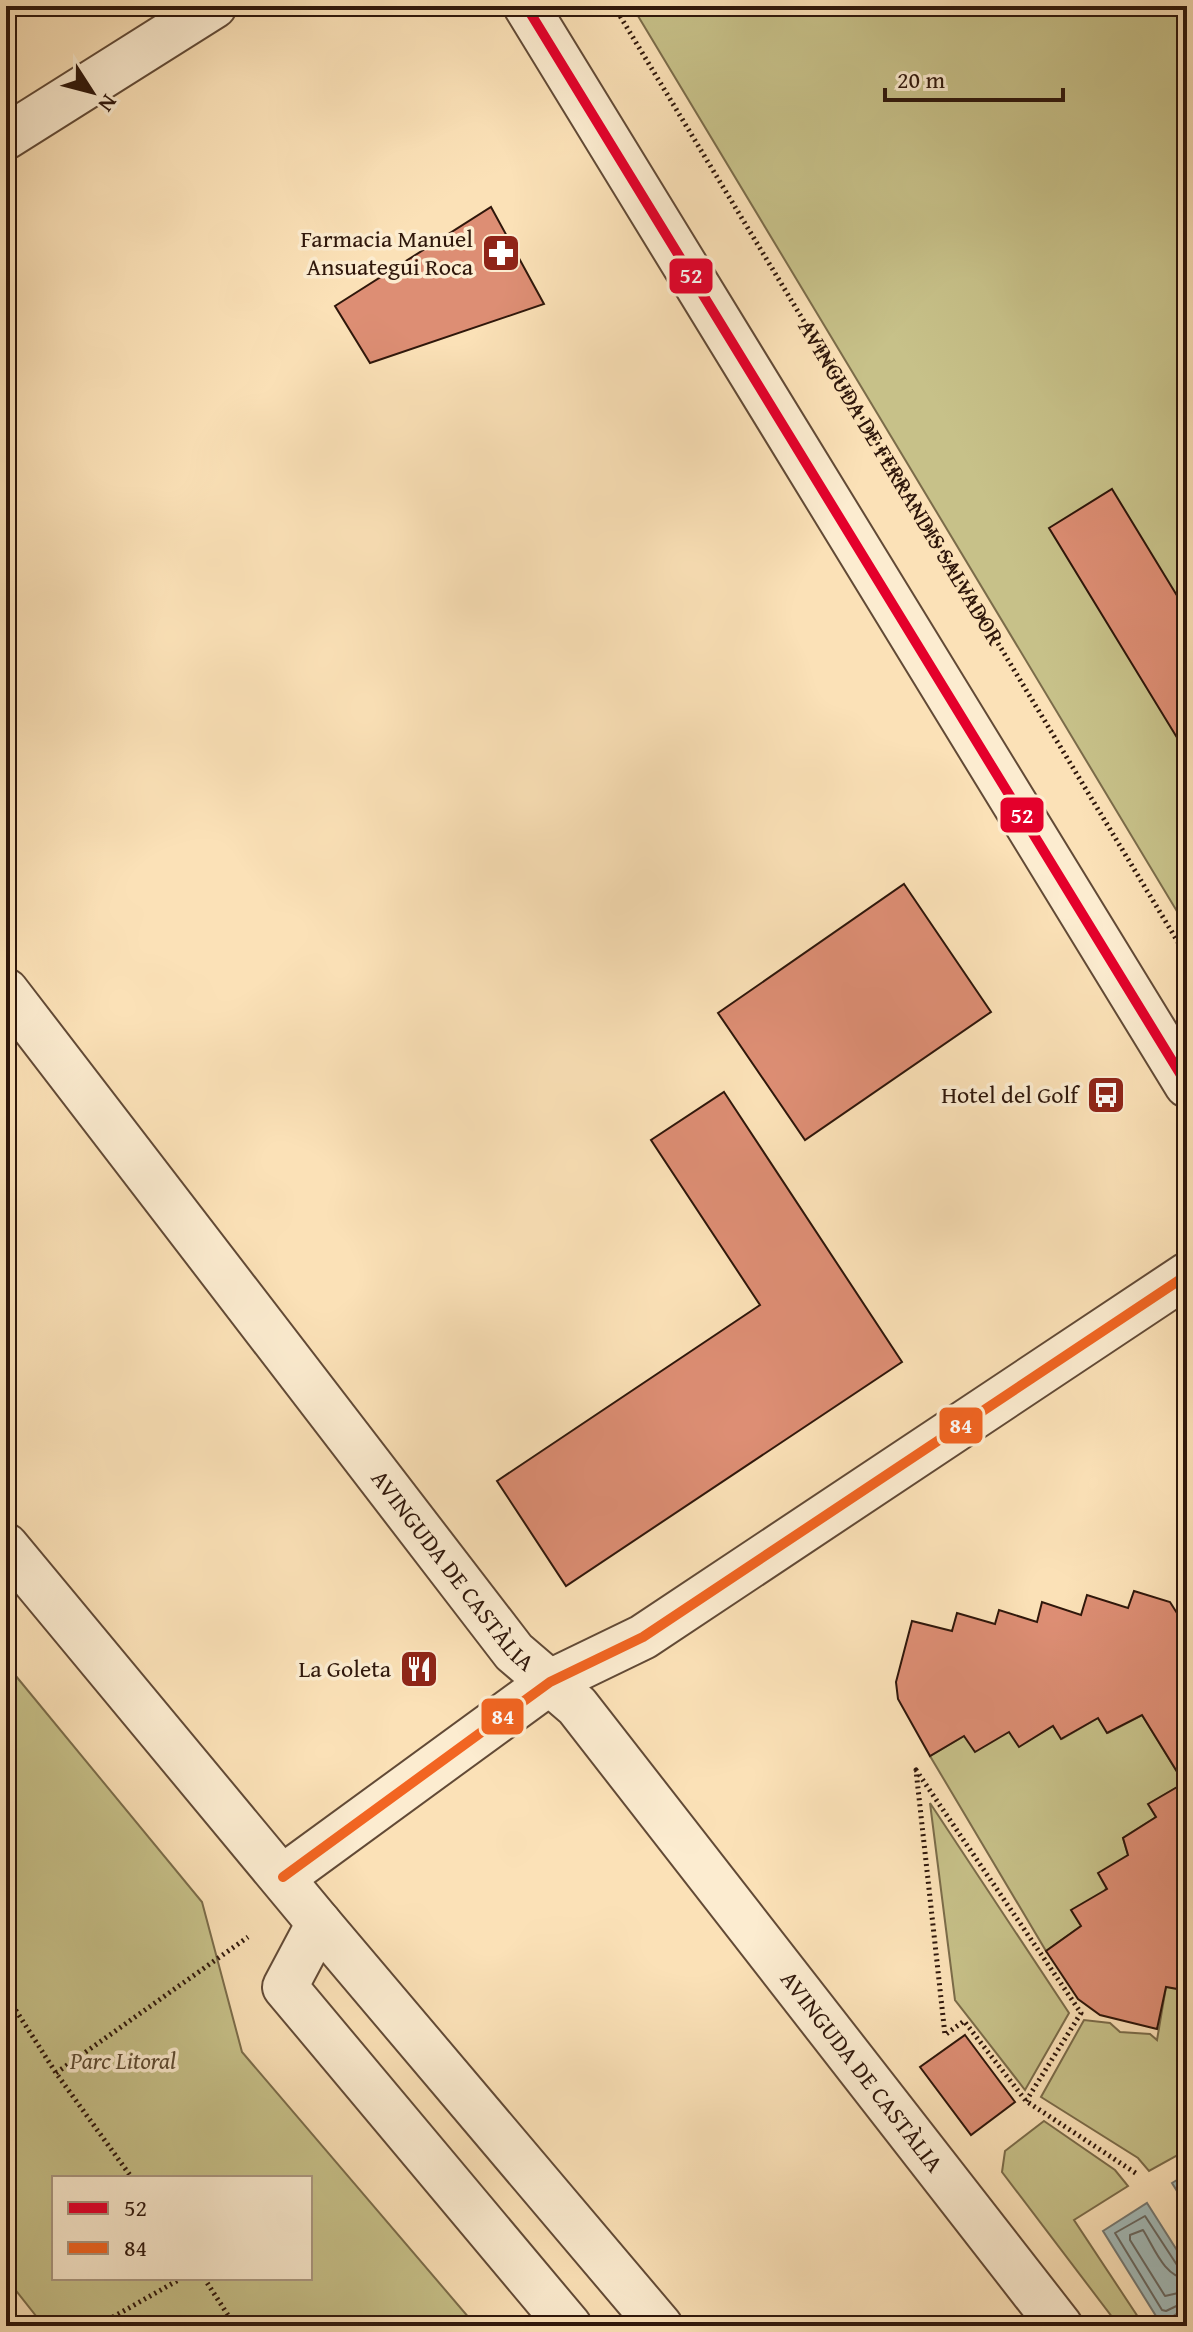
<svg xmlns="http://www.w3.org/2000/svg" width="1193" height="2332" font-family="'Gentium Book Plus',serif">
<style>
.green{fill:#c7c189;stroke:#7b6c4a;stroke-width:2;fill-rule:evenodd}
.water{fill:#a3bbb9;stroke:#757973;stroke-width:2}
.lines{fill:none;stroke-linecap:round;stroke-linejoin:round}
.shore{stroke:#696962;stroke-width:2}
.building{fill:#dd8e74;stroke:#2f170b;stroke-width:2}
.minor-casing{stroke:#624a36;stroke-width:48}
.path{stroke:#2f170b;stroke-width:5;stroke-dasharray:2 4;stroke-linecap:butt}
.minor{stroke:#fcecd0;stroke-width:44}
.bus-1-casing{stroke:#fcecd0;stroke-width:16}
.bus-2-casing{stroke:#fcecd0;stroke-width:16}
.bus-1{stroke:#e4002b;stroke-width:10}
.bus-2{stroke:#f26522;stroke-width:10}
.labels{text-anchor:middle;stroke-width:7;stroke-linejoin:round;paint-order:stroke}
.poi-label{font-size:24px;fill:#2f170b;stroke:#fcecd0;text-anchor:end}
.street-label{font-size:24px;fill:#2f170b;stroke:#fcecd0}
.park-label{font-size:24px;font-style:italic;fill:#5d4a31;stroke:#fcecd0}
.line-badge{stroke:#fcecd0;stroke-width:3}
.badge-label{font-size:22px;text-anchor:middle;font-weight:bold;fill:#fff}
</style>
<rect width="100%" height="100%" fill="#fbe1b7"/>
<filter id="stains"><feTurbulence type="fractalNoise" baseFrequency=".0025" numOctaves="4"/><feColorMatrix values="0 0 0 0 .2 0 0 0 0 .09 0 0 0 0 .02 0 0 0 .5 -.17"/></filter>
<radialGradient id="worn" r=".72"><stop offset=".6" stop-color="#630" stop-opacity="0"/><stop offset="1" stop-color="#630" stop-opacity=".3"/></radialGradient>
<g class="green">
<polygon points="632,6 1187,6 1187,928"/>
<path d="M6,1664l196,238 40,150 234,274h-432l-38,-48zM54,2178h256v100h-256z"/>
<polygon points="1142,1715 1184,1783 1149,1804 1156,1817 1123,1838 1128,1855 1081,1926 1046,1951 930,1756 964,1736 1009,1732 1019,1746 1053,1726 1062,1739 1098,1718 1108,1733"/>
<polygon points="930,1803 1069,2013 1025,2090 955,2000"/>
<polygon points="1187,1976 1187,2150 1149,2171 1138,2158 1041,2097 1084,2020 1110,2023 1120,2032 1150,2034 1157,2040 1166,1987"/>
<polygon points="1044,2121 1115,2170 1128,2186 1074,2220 1144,2326 1119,2326 1002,2172 1005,2151"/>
</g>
<g class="water">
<polygon points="1187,2174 1187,2207 1172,2183"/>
<polygon points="1147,2203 1187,2266 1187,2307 1161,2324 1103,2231"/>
</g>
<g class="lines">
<g class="shore">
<polyline points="1187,2268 1177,2265 1145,2216 1115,2233 1162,2310 1166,2311 1187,2301"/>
<path d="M1187,2279c-23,-2 -33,-32 -44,-49l-13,5v5l35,56 22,-5"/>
</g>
</g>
<g class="building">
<polygon points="491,207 544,304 370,363 335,306"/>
<polygon points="1112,489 1187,612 1187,754 1049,528"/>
<polygon points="904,884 991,1012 805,1140 718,1013"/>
<polygon points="724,1092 902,1362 566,1586 497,1481 760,1305 651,1140"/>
<polygon points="1134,1591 1170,1602 1187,1629 1187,1976 1183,1990 1166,1987 1157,2029 1100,2015 1078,1999 1046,1951 1081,1926 1071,1910 1107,1889 1098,1873 1128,1855 1123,1838 1156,1817 1148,1804 1184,1783 1142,1715 1107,1733 1098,1718 1061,1739 1053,1726 1019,1747 1009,1732 975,1752 964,1736 930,1756 898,1699 896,1682 912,1621 952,1631 957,1613 995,1624 999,1610 1037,1622 1042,1602 1081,1615 1087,1595 1128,1608"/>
<polygon points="965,2035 1015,2102 971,2135 920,2067"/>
</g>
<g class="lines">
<g class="minor-casing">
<g id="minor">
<polyline points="526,6 1187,1085"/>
<polyline points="6,137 214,6"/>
<path id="s2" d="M6,991l508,661 63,54 483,620"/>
<polyline points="6,1546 319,1923 660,2326"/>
<polyline points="283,1877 550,1682 643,1637 1187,1275"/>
<polyline points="319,1923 285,1987 569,2326"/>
</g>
</g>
<g class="path">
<path id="s1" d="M614,6l573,951"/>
<polyline points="6,1995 56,2073 132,2178"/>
<polyline points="56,2073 248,1937"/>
<polyline points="1026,2101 1081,2013 916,1770 945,2035 964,2021 1026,2101 1137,2174"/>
<polyline points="204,2278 235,2326"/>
<polyline points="97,2326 182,2278"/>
</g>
<use href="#minor" class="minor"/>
<g class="bus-1-casing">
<polyline id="bus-1" points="526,6 1187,1085"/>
</g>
<g class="bus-2-casing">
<polyline id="bus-2" points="283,1877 550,1682 643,1637 1187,1275"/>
</g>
<use href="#bus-1" class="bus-1"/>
<use href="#bus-2" class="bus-2"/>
</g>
<defs>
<g id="pharmacy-square" transform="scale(2)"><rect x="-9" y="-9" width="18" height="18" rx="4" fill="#8f2418" stroke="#fcecd0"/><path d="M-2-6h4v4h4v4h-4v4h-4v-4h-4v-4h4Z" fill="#fff"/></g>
<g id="bus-square" transform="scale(2)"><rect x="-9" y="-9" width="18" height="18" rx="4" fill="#8f2418" stroke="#fcecd0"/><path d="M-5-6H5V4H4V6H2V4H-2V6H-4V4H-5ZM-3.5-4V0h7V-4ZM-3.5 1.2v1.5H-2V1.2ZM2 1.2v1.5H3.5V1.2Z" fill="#fff"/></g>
<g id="restaurant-square" transform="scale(2)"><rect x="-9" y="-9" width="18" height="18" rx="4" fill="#8f2418" stroke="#fcecd0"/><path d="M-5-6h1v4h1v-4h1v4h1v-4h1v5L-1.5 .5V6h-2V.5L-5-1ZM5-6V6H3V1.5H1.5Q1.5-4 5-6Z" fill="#fff"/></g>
</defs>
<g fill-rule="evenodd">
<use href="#pharmacy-square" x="501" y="253"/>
<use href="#bus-square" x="1106" y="1095"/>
<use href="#restaurant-square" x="419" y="1669"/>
</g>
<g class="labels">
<g class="poi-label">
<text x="473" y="247">Farmacia Manuel<tspan x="473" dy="28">Ansuategui Roca</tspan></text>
<text x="1078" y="1103">Hotel del Golf</text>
<text x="391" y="1677">La Goleta</text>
</g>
<g class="street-label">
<text dy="8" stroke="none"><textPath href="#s1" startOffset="556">AVINGUDA DE FERRANDIS SALVADOR</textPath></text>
<text dy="8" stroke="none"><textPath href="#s2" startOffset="732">AVINGUDA DE CASTÀLIA</textPath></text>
<text dy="8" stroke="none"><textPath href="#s2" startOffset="1380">AVINGUDA DE CASTÀLIA</textPath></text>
</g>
<g class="park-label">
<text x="123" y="2069">Parc Litoral</text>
</g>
</g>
<g class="line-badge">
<rect x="668" y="257" width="46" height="38" rx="8" fill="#e4002b"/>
<rect x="999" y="796" width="46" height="38" rx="8" fill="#e4002b"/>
<rect x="938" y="1406" width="46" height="39" rx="8" fill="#f26522"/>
<rect x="480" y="1697" width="45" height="39" rx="8" fill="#f26522"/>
</g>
<g class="badge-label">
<text x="691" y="283">52</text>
<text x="1022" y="823">52</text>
<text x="961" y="1433">84</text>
<text x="503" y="1724">84</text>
</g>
<rect width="1193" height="2332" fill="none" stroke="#fbe1b7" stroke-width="32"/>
<rect x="8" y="8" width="1177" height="2316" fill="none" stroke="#2f170b" stroke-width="4"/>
<rect x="16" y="16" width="1161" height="2300" fill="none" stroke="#2f170b" stroke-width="2"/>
<rect x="52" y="2176" width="260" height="104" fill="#fcecd0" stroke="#aa9781" stroke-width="2"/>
<rect x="68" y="2202" width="40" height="12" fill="#e4002b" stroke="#aa9781" stroke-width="2"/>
<text x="124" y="2216" font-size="24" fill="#2f170b">52</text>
<rect x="68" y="2242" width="40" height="12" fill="#f26522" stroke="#aa9781" stroke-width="2"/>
<text x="124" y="2256" font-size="24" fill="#2f170b">84</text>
<g transform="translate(92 92) rotate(126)" stroke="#fcecd0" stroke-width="6" paint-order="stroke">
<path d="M0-6L14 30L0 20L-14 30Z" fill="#2f170b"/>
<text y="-12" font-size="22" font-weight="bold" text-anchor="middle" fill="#2f170b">N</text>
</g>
<path d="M885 88v12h178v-12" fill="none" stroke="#2f170b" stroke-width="4"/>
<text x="897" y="88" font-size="24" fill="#2f170b" stroke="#fcecd0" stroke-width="6" paint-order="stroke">20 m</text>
<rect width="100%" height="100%" filter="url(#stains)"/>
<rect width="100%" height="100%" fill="url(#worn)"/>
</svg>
